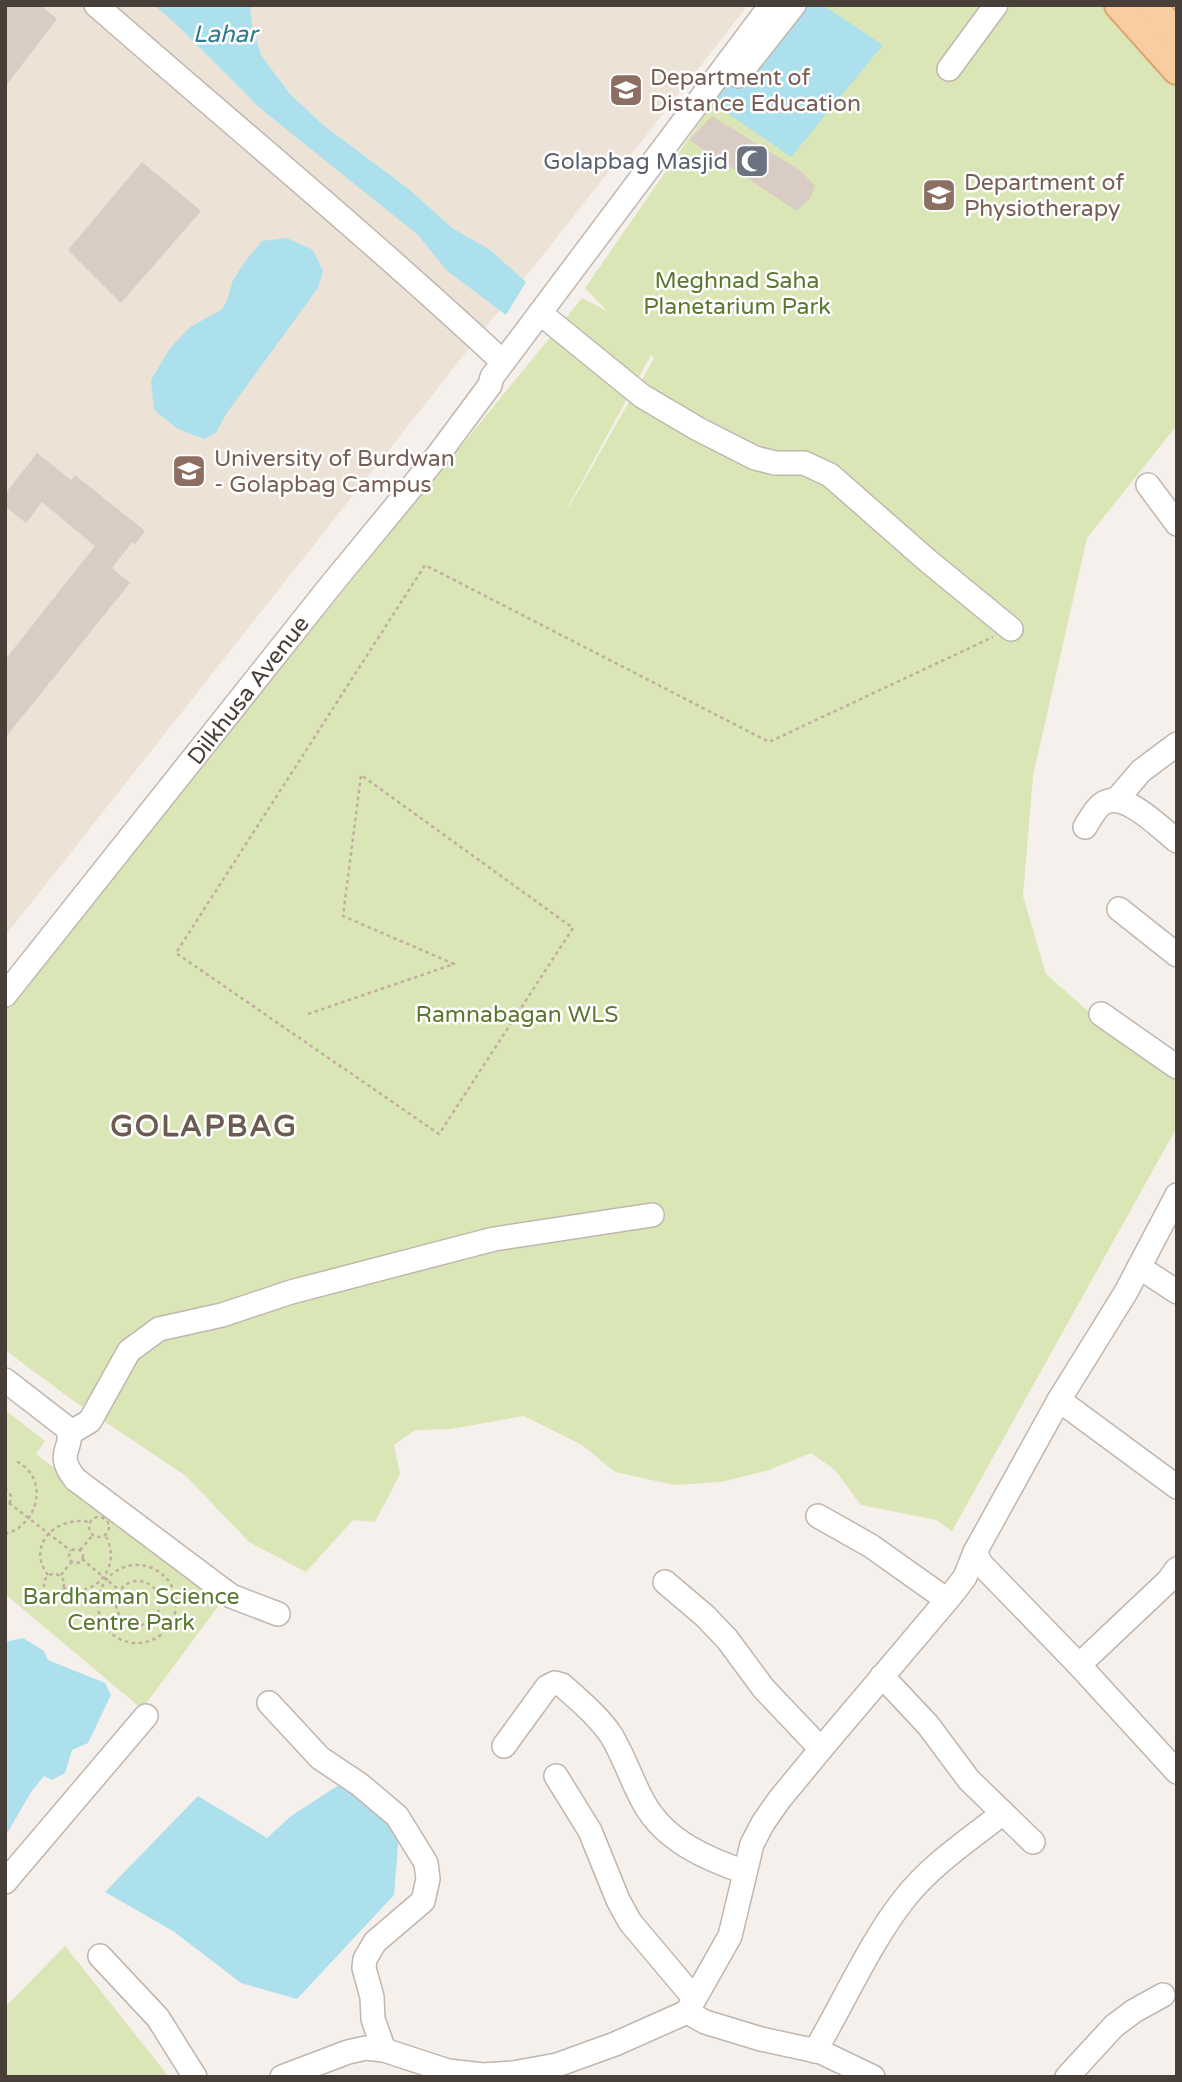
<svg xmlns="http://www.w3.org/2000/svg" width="1182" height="2082" font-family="'Varela Round',sans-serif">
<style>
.education{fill:#ede2d6}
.green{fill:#dbe6b7;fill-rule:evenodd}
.water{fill:#ace0ed}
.building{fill:#d9ccc4}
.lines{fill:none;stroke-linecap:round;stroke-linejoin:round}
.minor-casing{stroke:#c0b6ae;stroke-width:26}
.major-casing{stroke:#dda570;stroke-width:32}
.path{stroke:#c1aea0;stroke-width:2.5;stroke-dasharray:3.5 3.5;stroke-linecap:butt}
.minor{stroke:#fff;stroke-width:23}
.major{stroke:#f8cda1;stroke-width:28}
.labels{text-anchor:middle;stroke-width:5;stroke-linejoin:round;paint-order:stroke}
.education-label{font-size:23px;fill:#785e54;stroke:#fff;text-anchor:start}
.worship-label{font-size:23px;fill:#5b616d;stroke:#fff;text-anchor:end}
.park-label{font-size:23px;fill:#5a782f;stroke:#fff}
.street-label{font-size:23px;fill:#493f39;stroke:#fff}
.water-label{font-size:24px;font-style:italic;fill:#307b8f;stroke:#fff}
.district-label{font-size:30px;font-weight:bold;letter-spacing:2px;fill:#6b5b51;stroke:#fff}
</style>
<rect width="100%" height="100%" fill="#f5f0eb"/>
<polygon class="education" points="5,5 748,5 627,160 621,156 5,936"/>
<g class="green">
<path d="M781,5h336l60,60v360l-90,113 -54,238 -10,120 23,78 83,73 48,32v48l-225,404 -16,-11 -75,-15 -26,-35 -24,-17 -42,17 -48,12 -47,3 -59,-13 -33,-27 -58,-29 -74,13 -35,1 -21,15 6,29 -25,48 -22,-2 -47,52 -57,-30 -63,-66 -115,-77 -66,-49v-344l577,-708 25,13 -22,-23zM651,355l3,3 -85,149h-1z"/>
<polygon points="5,1410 45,1441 36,1454 225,1597 142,1709 5,1594"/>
<polygon points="65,1946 169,2077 5,2077 5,2007"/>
</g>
<g class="water">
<polygon points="154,5 252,5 250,8 252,25 261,55 290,94 323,125 410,190 452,228 489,249 526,282 506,315 446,270 418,235 261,109 178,26"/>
<polygon points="783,5 823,5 883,45 791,157 708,100"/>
<polygon points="287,238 313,250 323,271 318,288 226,414 216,433 204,439 178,429 154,410 151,380 170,348 190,327 221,310 227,301 233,280 246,260 262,241"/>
<polygon points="23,1638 44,1651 48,1660 105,1683 111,1695 88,1743 72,1750 65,1773 52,1780 44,1776 31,1792 5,1837 5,1642"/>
<polygon points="345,1781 400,1822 394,1895 297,1999 241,1983 173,1931 105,1892 198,1796 267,1838 291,1816"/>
</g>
<g class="building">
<polygon points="5,5 40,5 57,19 5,87"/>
<polygon points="712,116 801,171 815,186 810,198 797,211 689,140"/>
<polygon points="142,162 201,211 121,303 68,250"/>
<polygon points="37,453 71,480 75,475 145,531 135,544 132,542 112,568 130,583 5,738 5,660 95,546 42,502 26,523 5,506 5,494"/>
</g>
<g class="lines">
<g class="minor-casing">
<g id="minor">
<path d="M96,5c136,119 275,234 407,357"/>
<polyline points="949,69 996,5"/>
<polyline points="738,76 794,5"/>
<polyline points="540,313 642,396 698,429 755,458 775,463 804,463 830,475 928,561 1011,629"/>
<polyline points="1148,485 1177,524"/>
<polyline points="1117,799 1141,771 1177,744"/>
<path d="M1085,827c5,-8 10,-18 17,-23 22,-15 58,24 75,37"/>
<polyline points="1119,909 1177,955"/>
<polyline points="5,995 331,585 438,455 490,385 492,377 771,5"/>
<polyline points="1101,1014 1177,1067"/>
<polyline points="1177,1195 1126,1292 1059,1400 975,1552 981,1564 1079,1665 1177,1772"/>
<polyline points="1139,1267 1177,1292"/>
<path d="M5,1380l62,48c9,22 -14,22 8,51l156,117 47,18"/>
<polyline points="1059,1400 1177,1487"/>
<polyline points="70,1433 90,1421 129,1351 159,1329 222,1315 291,1292 494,1239 652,1215"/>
<polyline points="818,1516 871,1546 947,1600"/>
<polyline points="665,1582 705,1616 727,1639 764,1689 821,1749"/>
<polyline points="1079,1665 1168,1581 1177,1569"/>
<polyline points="882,1676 928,1725 969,1780 1033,1842"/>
<polyline points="269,1703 320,1758 359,1784 397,1816 426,1863 428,1879 423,1901 375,1942 365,1959 364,1968 372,1997 373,2019 384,2050"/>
<path d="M504,1746l43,-59 8,-4 7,2c17,15 36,31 49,50 13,21 21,47 33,68 21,38 63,56 101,69"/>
<polyline points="556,1776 590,1831 618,1900 630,1922 694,1998"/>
<polyline points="5,1882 146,1716"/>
<polyline points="100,1956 158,2018 195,2077"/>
<polyline points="687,2012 705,2022 761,2039 821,2052 873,2077"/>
<path d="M815,2051c29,-49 55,-109 90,-153 27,-34 65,-59 98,-85"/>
<polyline points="282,2077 348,2052 366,2048 384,2050 448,2071 483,2075 513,2073 557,2065 615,2044 687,2012 730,1936 752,1844 763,1823 779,1800 821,1749 953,1593 965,1577 975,1552"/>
<polyline points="1067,2077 1114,2026 1134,2011 1163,1995"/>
</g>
</g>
<g class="major-casing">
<g id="major">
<polyline points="1119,5 1177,70"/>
<polyline points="1150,5 1177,34"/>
</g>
</g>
<g class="path">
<polyline points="308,1014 454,964 343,916 361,775 573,928 439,1134 176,953 425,565 769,742 993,637"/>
<polyline points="5,1488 11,1496 10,1502 5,1506"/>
<polyline points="9,1503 71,1551"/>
<circle cx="99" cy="1527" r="10"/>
<path d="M5,1534c34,-9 45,-56 11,-73"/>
<circle cx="76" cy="1556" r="7"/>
<polyline points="80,1550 93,1535"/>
<polyline points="82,1559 120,1591"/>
<circle cx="137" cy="1604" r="39"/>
<circle cx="54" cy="1584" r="10"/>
<path d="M48,1575c-23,-30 9,-60 42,-53"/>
<polyline points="61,1575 72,1561"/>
<circle cx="138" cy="1603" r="22"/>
<path d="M63,1588c34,12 60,-24 42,-53"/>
</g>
<use href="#minor" class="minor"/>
<use href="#major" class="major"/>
</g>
<defs>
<g id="university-square" transform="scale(1.75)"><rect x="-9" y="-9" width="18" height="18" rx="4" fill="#8d6e63" stroke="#fff"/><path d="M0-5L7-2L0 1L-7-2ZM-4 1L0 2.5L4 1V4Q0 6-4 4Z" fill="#fff"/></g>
<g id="mosque-square" transform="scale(1.75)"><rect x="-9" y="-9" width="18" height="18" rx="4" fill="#6b7280" stroke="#fff"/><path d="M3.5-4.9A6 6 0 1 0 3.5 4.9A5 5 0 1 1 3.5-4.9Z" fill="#fff"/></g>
</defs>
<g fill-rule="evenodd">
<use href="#university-square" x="626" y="90"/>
<use href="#mosque-square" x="752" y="161"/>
<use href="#university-square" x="939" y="195"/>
<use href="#university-square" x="189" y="471"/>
</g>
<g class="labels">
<g class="education-label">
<text x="650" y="85">Department of<tspan x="650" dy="26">Distance Education</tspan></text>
<text x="964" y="190">Department of<tspan x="964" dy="26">Physiotherapy</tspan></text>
<text x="214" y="466">University of Burdwan<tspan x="214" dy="26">- Golapbag Campus</tspan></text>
</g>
<g class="worship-label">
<text x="728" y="169">Golapbag Masjid</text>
</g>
<g class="park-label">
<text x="737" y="288">Meghnad Saha<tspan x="737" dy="26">Planetarium Park</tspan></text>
<text x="517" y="1022">Ramnabagan WLS</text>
<text x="131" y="1604">Bardhaman Science<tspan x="131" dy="26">Centre Park</tspan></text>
</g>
<g class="street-label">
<text transform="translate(248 690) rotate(-52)" y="8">Dilkhusa Avenue</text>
</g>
<g class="water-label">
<text x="225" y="42">Lahar</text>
</g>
<g class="district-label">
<text x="204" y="1136">GOLAPBAG</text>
</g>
</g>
<rect width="1182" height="2082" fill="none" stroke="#493f39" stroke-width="14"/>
</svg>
